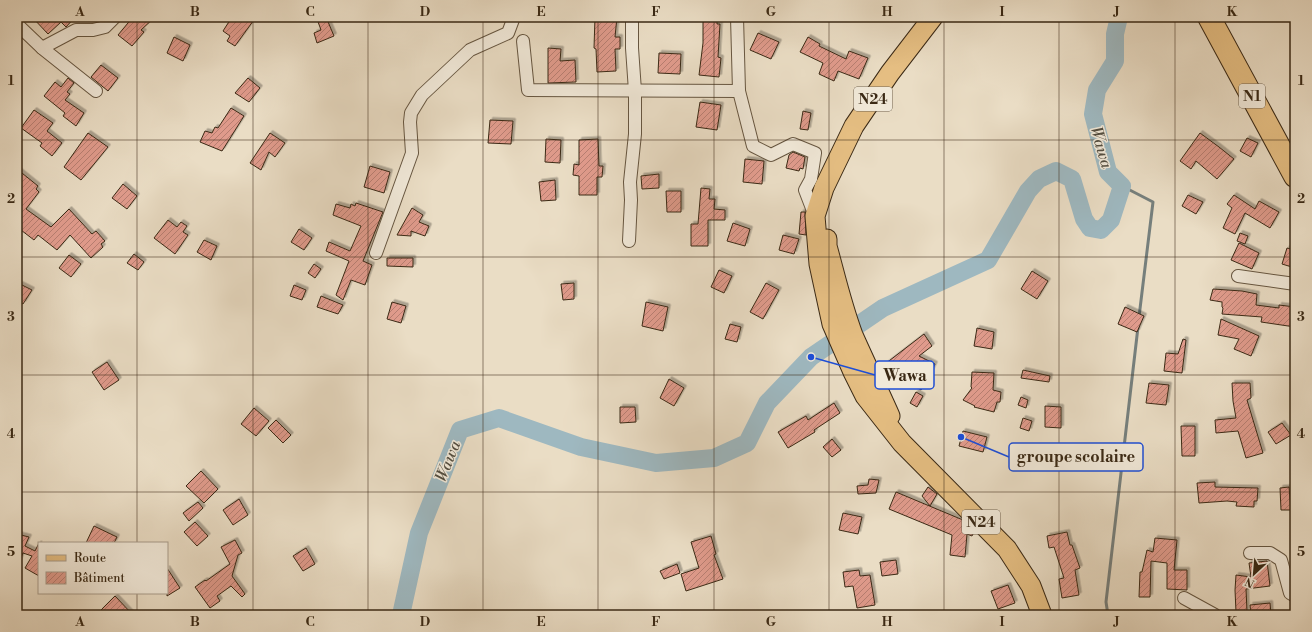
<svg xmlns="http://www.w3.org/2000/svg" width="1312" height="632" font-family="'Libre Bodoni',serif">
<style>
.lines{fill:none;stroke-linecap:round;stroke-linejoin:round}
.stream{stroke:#767f7c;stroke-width:3}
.river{stroke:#9eb8c0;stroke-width:18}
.building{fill:url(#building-hatch);stroke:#3a2915;filter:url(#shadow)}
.street-casing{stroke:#665641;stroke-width:14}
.primary-casing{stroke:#3a2915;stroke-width:21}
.highway-casing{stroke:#3a2915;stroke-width:24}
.street{stroke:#f1e9d9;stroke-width:12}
.primary{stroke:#e5be82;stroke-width:19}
.highway{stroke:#e5be82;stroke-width:22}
.grid{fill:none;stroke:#3a2915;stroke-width:1;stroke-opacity:0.55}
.labels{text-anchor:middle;stroke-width:3;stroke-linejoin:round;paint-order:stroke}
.shield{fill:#f1e9d9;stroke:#716350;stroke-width:1}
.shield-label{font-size:14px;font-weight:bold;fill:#3a2915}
.water-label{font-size:16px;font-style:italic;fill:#534d40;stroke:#f1e9d9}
.leader{fill:none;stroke:#1d4ed8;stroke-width:1.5}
.callout-dot{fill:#1d4ed8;stroke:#f1e9d9;stroke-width:1.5}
.callout{fill:#f1e9d9;stroke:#1d4ed8;stroke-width:1.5}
.callout-label{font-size:16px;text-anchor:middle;font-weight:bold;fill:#3a2915}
.neatline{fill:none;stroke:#3a2915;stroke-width:1.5}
.grid-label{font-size:13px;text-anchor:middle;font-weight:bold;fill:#3a2915}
</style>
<defs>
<pattern id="building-hatch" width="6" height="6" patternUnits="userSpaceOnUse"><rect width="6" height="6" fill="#e09b8c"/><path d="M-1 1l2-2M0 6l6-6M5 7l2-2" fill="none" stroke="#b77e71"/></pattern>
<filter id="shadow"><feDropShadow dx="2.5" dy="-2.5" stdDeviation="0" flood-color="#0004"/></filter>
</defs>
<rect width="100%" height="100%" fill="#eaddc5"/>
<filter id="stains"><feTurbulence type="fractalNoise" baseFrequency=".005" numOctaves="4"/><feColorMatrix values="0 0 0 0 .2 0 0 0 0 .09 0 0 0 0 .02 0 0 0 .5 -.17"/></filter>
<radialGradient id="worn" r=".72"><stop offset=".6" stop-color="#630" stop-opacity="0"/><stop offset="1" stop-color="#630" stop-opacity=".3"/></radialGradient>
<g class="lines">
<g class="stream">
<polyline points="1122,186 1153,202 1139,317"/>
<polyline points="1108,615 1106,602 1138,327"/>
</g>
<polyline class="river" points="401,615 419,533 460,430 499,418 581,447 656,463 714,458 747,443 767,403 811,357 883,308 988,260 1028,191 1039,179 1056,171 1072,179 1084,219 1090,228 1101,230 1111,220 1122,186 1108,172 1093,114 1097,90 1115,61 1115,34 1119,17"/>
</g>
<g class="building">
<polygon points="32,17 75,17 66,27 61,22 48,34"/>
<polygon points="133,17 155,17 141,30 144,32 132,46 118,35"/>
<polygon points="232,17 256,17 235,46 227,41 230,36 223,31"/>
<polygon points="323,17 326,17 334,36 317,43 314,33 321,30 317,19"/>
<polygon points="595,17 617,17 615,37 620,37 620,49 615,49 616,71 597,72 596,49 594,48"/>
<polygon points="703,17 717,17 717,24 720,24 718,57 721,58 719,77 699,75 703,43"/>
<polygon points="758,33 779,42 771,59 750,50"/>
<polygon points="174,37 190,45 183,61 167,53"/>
<polygon points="808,37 820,44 819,46 846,59 849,51 868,58 859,79 838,71 834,81 819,74 823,63 800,52"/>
<polygon points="548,48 561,49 560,61 575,60 576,82 548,83"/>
<polygon points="659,53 681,54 680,74 658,73"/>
<polygon points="101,65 118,78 108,91 91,77"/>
<polygon points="68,78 74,83 67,92 70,94 65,100 84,113 76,126 63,116 65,113 44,96 55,82 61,87"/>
<polygon points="248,78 260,88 249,102 235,93"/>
<polygon points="700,102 721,105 717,130 696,127"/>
<polygon points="231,108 244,116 222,151 200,142 205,131 212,133 215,127 218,128"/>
<polygon points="34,110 53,123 47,131 62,143 52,156 40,146 42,143 21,128"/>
<polygon points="803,111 811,113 808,130 800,129"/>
<polygon points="490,120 513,121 511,144 488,143"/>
<polygon points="88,133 108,147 81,180 64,167"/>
<polygon points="270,133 285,143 275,157 269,152 261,170 250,163"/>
<polygon points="1200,133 1219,147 1234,159 1217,179 1196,161 1191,169 1180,161"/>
<polygon points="1247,138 1258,143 1251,157 1240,151"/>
<polygon points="546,139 561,140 560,163 545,162"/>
<polygon points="598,139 599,166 603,166 602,177 597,177 597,195 579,195 579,176 573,175 574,164 579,165 579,140"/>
<polygon points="793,152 805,157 803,169 800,168 799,171 786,168 789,155"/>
<polygon points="745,159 764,161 762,184 743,182"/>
<polygon points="370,166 390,172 384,193 364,187"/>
<polygon points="17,169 38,186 36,189 39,192 26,209 51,227 69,209 92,234 96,231 105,241 101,244 103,247 91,258 70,235 57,250 38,235 34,240 17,227"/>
<polygon points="659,174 659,188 642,189 641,176"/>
<polygon points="555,180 556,200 541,201 539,182"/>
<polygon points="123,184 137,196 127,209 112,198"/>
<polygon points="701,188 710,189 709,199 715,199 714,209 725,210 725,220 708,220 708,246 691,246 691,224 698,224"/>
<polygon points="666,191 681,191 681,212 667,212"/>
<polygon points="1188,195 1203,202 1196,214 1182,206"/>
<polygon points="1234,195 1255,209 1259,201 1279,212 1270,228 1245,213 1235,234 1223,228 1232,208 1227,204"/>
<polygon points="356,203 383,212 363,261 372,265 365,285 351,280 343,300 336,295 349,261 326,251 329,242 350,251 361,226 333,215 336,204 350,208 351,204 355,206"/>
<polygon points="412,208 423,215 419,222 429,226 425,236 411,231 411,236 397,235"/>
<polygon points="801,212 805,212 806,235 799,234"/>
<polygon points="168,220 177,227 181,222 187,226 183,232 188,235 175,254 154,238"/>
<polygon points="733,223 750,229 745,246 727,241"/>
<polygon points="299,229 312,238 304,250 291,242"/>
<polygon points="1240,233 1248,236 1245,244 1237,241"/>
<polygon points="783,235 799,239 794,254 779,250"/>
<polygon points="204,240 217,246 211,260 197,252"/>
<polygon points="1239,243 1259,253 1252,269 1231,260"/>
<polygon points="1287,248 1295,250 1295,268 1282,264"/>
<polygon points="134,254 144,262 138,270 127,263"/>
<polygon points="69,255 81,264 71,277 59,268"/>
<polygon points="387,258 413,258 413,267 387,266"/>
<polygon points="314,264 321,269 315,278 308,273"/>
<polygon points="719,270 732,276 724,293 711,287"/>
<polygon points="1032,271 1048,281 1037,299 1021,289"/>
<polygon points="574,283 574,299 563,300 561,284"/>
<polygon points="766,283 779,290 763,319 750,312"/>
<polygon points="20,284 32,290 23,304 17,301 17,290"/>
<polygon points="294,285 306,290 302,300 290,296"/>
<polygon points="1213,289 1242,291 1257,294 1256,305 1279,308 1279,305 1295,307 1295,327 1261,322 1262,317 1222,314 1223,308 1222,307 1222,302 1210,300"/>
<polygon points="321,296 343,305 338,314 317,307"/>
<polygon points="392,302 406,306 401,323 387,319"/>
<polygon points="646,302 668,307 663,331 642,326"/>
<polygon points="1125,307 1144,316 1137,332 1118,324"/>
<polygon points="1221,319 1259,336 1251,356 1234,349 1239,339 1218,335"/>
<polygon points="730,324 741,327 737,342 725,339"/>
<polygon points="977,328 994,332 992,349 974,346"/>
<polygon points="924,334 932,346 919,356 935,364 930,374 931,374 921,390 897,374 894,375 885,364"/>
<polygon points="1183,339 1186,340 1182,373 1164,371 1166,353 1178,354"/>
<polygon points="107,362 119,380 104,390 92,372"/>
<polygon points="1023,370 1050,376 1049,382 1021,378"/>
<polygon points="972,372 994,373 993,390 1001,392 1000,402 997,402 994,412 974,407 975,406 963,400 972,388 971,387"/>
<polygon points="669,379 684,388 674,406 660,398"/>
<polygon points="1149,383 1169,385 1166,405 1146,403"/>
<polygon points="1232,383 1250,383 1251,398 1247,400 1263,453 1246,458 1238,431 1216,433 1215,420 1236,418 1233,401"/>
<polygon points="916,392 923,396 917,407 910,403"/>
<polygon points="1021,397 1028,400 1026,408 1018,405"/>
<polygon points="834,403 840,413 814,430 815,432 788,448 778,432 806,416 808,420"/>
<polygon points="1045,406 1061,407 1061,428 1045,427"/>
<polygon points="620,407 635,407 636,422 620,423"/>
<polygon points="254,408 269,421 256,436 241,424"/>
<polygon points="1023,418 1032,421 1029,431 1020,428"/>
<polygon points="276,420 291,435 283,443 268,428"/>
<polygon points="1282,423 1291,435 1276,444 1268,432"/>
<polygon points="1181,426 1195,426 1195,456 1182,456"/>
<polygon points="963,431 987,437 983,452 959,446"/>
<polygon points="832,439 841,450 832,457 823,447"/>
<polygon points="201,471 218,489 204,503 186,486"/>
<polygon points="869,479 879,480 876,493 858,494 857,486 868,485"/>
<polygon points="1215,482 1215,487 1258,488 1257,501 1254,501 1254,507 1236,506 1237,502 1227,501 1199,503 1197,483"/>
<polygon points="928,487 937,494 930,506 922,496"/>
<polygon points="1289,487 1291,510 1281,510 1280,488"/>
<polygon points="896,492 963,520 974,532 972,536 967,534 965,557 950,555 952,535 889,509"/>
<polygon points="239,499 248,515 233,525 223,510"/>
<polygon points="198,502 203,508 189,521 183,513"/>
<polygon points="843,513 862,517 858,534 839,530"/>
<polygon points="195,522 208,536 197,546 184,532"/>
<polygon points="94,526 117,537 114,543 86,543"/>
<polygon points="1067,532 1070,545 1072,545 1080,568 1075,570 1079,595 1062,598 1059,579 1064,578 1054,547 1049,548 1047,536"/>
<polygon points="17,534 29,537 25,546 35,551 39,543 39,576 25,568 32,556 23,553 17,566"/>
<polygon points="711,536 716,554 714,555 723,579 686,591 681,574 699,568 691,542"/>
<polygon points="1155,538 1177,540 1174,570 1187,570 1187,590 1167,589 1167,563 1151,561 1150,597 1139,597 1140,572 1142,572 1147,550 1153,552"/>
<polygon points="235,540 242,553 238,555 232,576 245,594 242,597 231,586 217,596 220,601 210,608 195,587 205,580 206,581 230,564 221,547"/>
<polygon points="306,548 315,564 303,571 293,556"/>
<polygon points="896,560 898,574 882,576 880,562"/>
<polygon points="1267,561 1270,586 1246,589 1247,611 1236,612 1235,590 1236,575 1251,577 1249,563"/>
<polygon points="677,564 680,573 664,579 660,571"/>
<polygon points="167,568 180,588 167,596"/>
<polygon points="859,570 860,576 870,575 875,605 857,608 853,586 845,587 843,572"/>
<polygon points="1008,585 1015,603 998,609 991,591"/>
<polygon points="115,596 133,615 104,615 100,611"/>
<polygon points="1270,603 1271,615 1251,615 1250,605"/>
</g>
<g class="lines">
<g class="street-casing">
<g id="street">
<polyline points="737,17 739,91 753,146 771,155 793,144 815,153 811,179 805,190 815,216"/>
<polyline points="17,22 20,27 42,48 96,91"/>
<polyline points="523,41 528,90 739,91"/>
<polyline points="42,48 76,30 93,30 105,27 115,17"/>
<polyline points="629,241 631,200 630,182 635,134 635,91 632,48 632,17"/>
<polyline points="376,253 412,153 410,122 411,113 422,95 470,50 508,33 514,17"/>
<polyline points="1238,276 1295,284"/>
<polyline points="1250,553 1270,553 1281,560 1290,593 1295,596"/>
<polyline points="1184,598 1215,615"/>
</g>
</g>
<g class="primary-casing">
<g id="primary">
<polyline points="933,17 890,73 854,126 824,188 815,216 819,264 832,324 853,372 865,396 902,443 1007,549 1031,586 1042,615"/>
<path d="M827,239v7c8,29 15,60 26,89 12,27 25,54 37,81"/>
</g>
</g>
<g class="highway-casing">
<polyline id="highway" points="1209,17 1295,176"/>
</g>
<use href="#street" class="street"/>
<use href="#primary" class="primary"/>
<use href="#highway" class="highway"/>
</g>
<path class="grid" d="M137,17v526M253,17v598M368,17v598M483,17v598M598,17v598M714,17v598M829,17v598M944,17v598M1059,17v598M1175,17v598M17,140h1278M17,257h1278M17,375h1278M17,492h1278M137,593v22"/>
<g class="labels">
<g class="shield">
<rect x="1239" y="84" width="26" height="24" rx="3"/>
<rect x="854" y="87" width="38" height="24" rx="3"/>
<rect x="962" y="510" width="38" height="24" rx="3"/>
</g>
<g class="shield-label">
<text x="1252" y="101">N1</text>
<text x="873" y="104">N24</text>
<text x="981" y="527">N24</text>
</g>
<g class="water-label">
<text transform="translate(1102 147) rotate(74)" y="6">Wawa</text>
<text transform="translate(447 461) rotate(-68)" y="6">Wawa</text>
</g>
</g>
<path class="leader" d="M811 357L875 375M961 437L1009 457"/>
<g class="callout-dot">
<circle cx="811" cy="357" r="4"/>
<circle cx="961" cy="437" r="4"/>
</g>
<g class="callout">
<rect x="875" y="361" width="59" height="28" rx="4"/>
<rect x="1009" y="443" width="134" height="28" rx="4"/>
</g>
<g class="callout-label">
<text x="905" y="381">Wawa</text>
<text x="1076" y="462">groupe scolaire</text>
</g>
<rect width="1312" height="632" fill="none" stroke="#eaddc5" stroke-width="44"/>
<rect x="38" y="542" width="130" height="52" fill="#f1e9d9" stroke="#a89c8b"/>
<rect x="46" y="555" width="20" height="6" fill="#e5be82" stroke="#a89c8b"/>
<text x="74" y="562" font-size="12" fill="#3a2915">Route</text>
<rect x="46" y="572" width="20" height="12" fill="url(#building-hatch)" stroke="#a89c8b"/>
<text x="74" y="582" font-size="12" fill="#3a2915">Bâtiment</text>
<g transform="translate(1254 574) rotate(206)" stroke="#f1e9d9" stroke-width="3" paint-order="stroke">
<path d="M0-3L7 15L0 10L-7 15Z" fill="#3a2915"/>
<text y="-6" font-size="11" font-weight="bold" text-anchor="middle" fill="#3a2915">N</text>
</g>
<rect x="22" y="22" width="1268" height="588" class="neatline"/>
<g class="grid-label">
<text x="80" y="16">A</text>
<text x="195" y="16">B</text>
<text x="310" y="16">C</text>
<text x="425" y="16">D</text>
<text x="541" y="16">E</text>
<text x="656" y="16">F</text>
<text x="771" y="16">G</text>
<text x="887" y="16">H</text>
<text x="1002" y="16">I</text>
<text x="1117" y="16">J</text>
<text x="1232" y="16">K</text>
<text x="11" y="85">1</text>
<text x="1301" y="85">1</text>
<text x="11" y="203">2</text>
<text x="1301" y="203">2</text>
<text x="11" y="321">3</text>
<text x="1301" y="321">3</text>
<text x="11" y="438">4</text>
<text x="1301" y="438">4</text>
<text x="11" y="556">5</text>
<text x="1301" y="556">5</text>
<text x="80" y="626">A</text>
<text x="195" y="626">B</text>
<text x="310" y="626">C</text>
<text x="425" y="626">D</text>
<text x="541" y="626">E</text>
<text x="656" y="626">F</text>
<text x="771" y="626">G</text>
<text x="887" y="626">H</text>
<text x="1002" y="626">I</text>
<text x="1117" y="626">J</text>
<text x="1232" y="626">K</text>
</g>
<rect width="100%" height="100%" filter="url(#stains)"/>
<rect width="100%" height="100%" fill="url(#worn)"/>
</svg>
